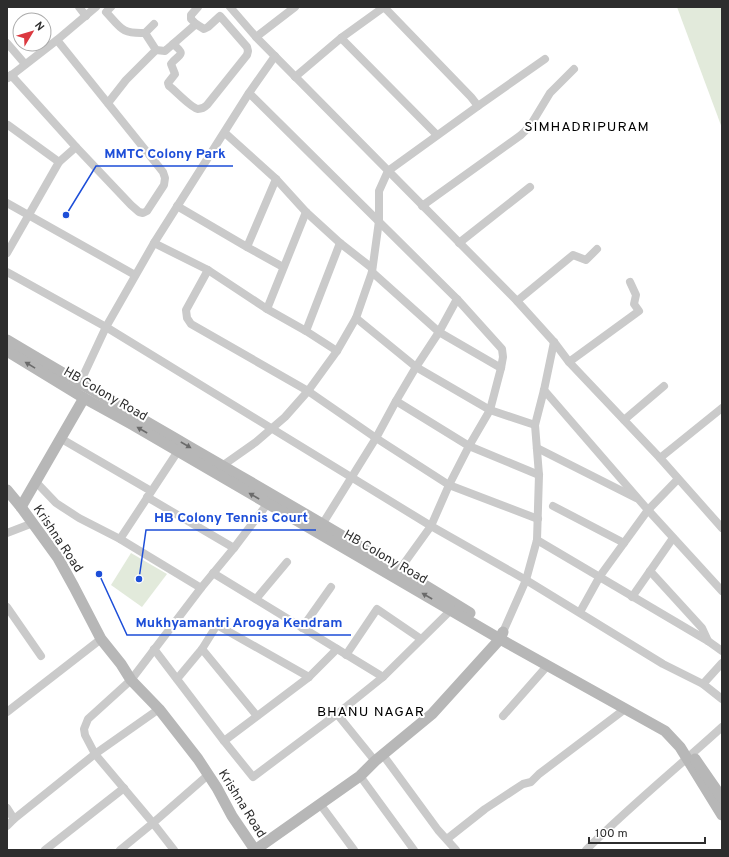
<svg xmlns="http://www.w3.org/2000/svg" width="729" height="857" font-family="Overpass,sans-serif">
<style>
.green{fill:#e2eadb}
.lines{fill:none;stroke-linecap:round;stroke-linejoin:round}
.street{stroke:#cacaca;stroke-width:8}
.secondary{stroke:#b7b7b7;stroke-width:11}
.oneway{fill:#6b6b6b}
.labels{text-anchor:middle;stroke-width:4;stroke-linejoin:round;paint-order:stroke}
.street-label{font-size:13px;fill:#2d2d2d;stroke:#fff}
.neighbourhood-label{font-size:14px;letter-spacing:1px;fill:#000;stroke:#fff}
.leader{fill:none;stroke:#1d4ed8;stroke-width:1.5}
.callout-dot{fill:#1d4ed8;stroke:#fff;stroke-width:1.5}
.callout-label{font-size:14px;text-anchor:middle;font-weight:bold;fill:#1d4ed8;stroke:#fff;stroke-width:4;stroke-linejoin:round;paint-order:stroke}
</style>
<rect width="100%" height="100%" fill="#fff"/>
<g class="green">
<polygon points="677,7 722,7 722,128"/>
<polygon points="131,553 167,574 142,607 111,585"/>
</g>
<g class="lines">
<g class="street">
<polyline points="79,7 86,16"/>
<path d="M111,7l-5,5c15,16 15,22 39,21"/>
<polyline points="230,7 256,37 517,301 554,342 569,362 660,458 722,528"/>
<polyline points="154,24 145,33 156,50 165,51 196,24 191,19 191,15 198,7"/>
<polyline points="256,37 295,7"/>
<polyline points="341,38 437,135"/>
<polyline points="7,43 25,64"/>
<path d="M173,44c15,12 5,10 -2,20l4,10 -7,9 1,3c7,5 22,22 29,23 4,0 7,-2 9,-4l40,-50 1,-4 -1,-4 -27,-31 -12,11 -4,2 -8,-5"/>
<polyline points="11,75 76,147 131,205 139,212 143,213 147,211 164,185 165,178 163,172 57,40"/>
<polyline points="8,78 57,40 96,7"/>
<polyline points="249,93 457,299 502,349 503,357 501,368 490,410 469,446 449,485 431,526 400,569"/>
<polyline points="108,103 126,80 156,50"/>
<polyline points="478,106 545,59"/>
<polyline points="225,133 276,179 306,212 340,243 372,268"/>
<polyline points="59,162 76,147"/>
<polyline points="276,179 247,247 283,267"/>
<polyline points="7,203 135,275"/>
<polyline points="177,206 247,247"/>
<polyline points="422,206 521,135 530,126 550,93 574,69"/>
<polyline points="154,243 208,270 267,309 306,331 337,351"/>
<polyline points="459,243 530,187"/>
<polyline points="7,253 59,162 8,125"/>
<polyline points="208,270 186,310 187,318 191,324 308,391 376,438 449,485 538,519"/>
<polyline points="7,272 106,327 431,526 526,580 663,664 703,684 722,663"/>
<polyline points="372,272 439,332 501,368"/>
<polyline points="517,301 573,255 586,260 597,249"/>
<polyline points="267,309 306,212"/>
<polyline points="356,318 416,367 490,410 535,425"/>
<polyline points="306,331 340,243"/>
<polyline points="569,362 639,311 634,304 636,295 630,282"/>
<polyline points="78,387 106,327 154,243 249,93 275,56"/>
<polyline points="544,390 648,510 722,591"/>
<polyline points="396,401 469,446 539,475"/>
<polyline points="624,420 664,386"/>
<polyline points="60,438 151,491"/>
<polyline points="537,448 636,498"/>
<polyline points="660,458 722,408"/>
<polyline points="222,466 256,442 285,417 308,391 337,351 356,318 372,272 379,221 379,191 388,171 478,106 471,97 384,7 341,38 295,77"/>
<polyline points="35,481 56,503 79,518 120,539 201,588 131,680 88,719 84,729 85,735 95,754 153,823 120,850"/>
<polyline points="147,497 234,548"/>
<polyline points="553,506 624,543"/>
<polyline points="320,528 376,438 396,401 416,367 439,332 457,299"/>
<polyline points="7,533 33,523"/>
<polyline points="120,539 178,451"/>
<polyline points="537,540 708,641 722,651"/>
<polyline points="650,571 702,628 708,641"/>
<polyline points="213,573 383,677 337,714"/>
<polyline points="201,588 234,548 271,499"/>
<polyline points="632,597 673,538"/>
<polyline points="256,599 287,562"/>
<polyline points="7,607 41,656"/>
<polyline points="580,612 600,576 648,510 678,479"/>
<polyline points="302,628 331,587"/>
<polyline points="503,632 526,580 537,540 539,475 535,425 544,390 554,342"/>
<polyline points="154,649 224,741"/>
<polyline points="337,649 309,677 224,741 253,777 337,714 375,761"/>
<polyline points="346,655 377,609 421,639"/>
<polyline points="383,677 451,610"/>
<polyline points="177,679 202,649"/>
<polyline points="703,684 722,699"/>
<polyline points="7,712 101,639"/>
<polyline points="257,716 202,649 217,625 309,677"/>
<polyline points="503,716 548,665"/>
<polyline points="383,755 438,830 456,850"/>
<polyline points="360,776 414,850"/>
<polyline points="320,804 354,850"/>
<polyline points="7,808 14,819"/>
<polyline points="7,826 14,819 95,754 159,709"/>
<polyline points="447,839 485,809 523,784 531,782 539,774 625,709"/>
<polyline points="45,850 124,788"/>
<polyline points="174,850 153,823 208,775"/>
<path d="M586,850c43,-43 91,-82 136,-123"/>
</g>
<g class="secondary">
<path d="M7,340c154,92 311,178 463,273"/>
<polyline points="7,351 84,398 133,425 500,639 665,731 680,747 722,815"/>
<polyline points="7,490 21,507 58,558 74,587 101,639 121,664 131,680 159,709 198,759 217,788 232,816 255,850"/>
<polyline points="21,507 84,398"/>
<polyline points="695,759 722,798"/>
<polyline points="255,850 360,776 375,761 432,714 500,639 503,632"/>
</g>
</g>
<defs><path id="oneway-solid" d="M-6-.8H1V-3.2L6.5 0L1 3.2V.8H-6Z"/></defs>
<g class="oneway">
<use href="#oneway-solid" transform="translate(30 365) rotate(-149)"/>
<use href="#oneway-solid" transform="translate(142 430) rotate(-150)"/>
<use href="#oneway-solid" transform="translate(186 445) rotate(30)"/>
<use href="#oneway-solid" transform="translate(254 496) rotate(-150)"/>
<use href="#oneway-solid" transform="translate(427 596) rotate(-150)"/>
</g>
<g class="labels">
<g class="street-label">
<text transform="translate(106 393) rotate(30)" y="5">HB Colony Road</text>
<text transform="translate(59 538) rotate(56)" y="5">Krishna Road</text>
<text transform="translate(386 556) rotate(30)" y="5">HB Colony Road</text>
<text transform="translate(243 803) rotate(58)" y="5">Krishna Road</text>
</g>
<g class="neighbourhood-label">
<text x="587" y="131">SIMHADRIPURAM</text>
<text x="371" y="716">BHANU NAGAR</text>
</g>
</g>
<path class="leader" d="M66 215L96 166H233M139 579L146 530H316M99 574L127 635H351"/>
<g class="callout-dot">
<circle cx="66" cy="215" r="4"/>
<circle cx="139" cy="579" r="4"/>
<circle cx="99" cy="574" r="4"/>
</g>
<g class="callout-label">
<text x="165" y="158">MMTC Colony Park</text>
<text x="231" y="522">HB Colony Tennis Court</text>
<text x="239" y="627">Mukhyamantri Arogya Kendram</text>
</g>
<rect width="729" height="857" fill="none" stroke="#2d2d2d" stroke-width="16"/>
<g transform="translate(32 32) rotate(52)"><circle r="19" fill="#ffffff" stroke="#ababab"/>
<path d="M0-3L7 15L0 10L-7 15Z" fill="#db383f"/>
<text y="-6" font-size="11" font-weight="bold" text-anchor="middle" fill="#2d2d2d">N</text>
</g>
<path d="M589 837v6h116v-6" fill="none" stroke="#2d2d2d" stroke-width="2"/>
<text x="595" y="837" font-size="12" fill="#2d2d2d" stroke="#ffffff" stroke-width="3" paint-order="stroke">100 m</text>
</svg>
